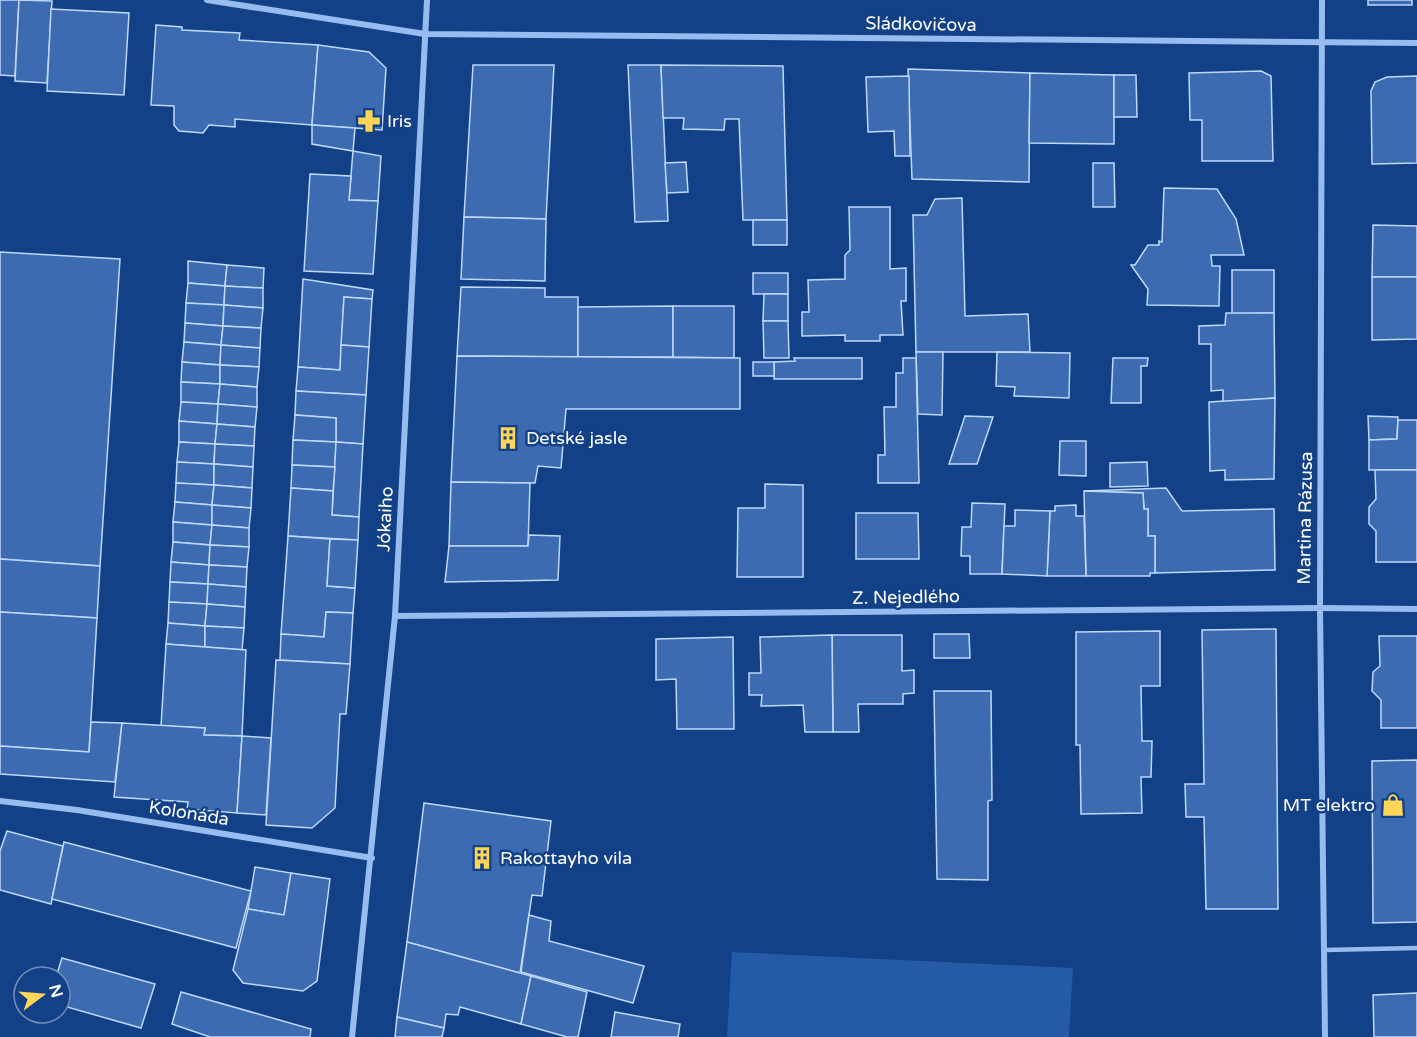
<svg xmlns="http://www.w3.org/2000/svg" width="1417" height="1037" font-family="'Varela Round',sans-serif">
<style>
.green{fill:#255aa7}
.building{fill:#3c6bb2;stroke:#bfd8fb;stroke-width:1.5}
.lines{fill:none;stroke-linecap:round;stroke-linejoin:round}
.service{stroke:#99bcf0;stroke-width:4.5}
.minor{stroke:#99bcf0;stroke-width:6}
.labels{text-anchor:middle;stroke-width:5;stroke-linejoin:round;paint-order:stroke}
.street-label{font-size:18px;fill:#fff;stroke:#134188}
.poi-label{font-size:18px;fill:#fff;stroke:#134188;text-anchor:start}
</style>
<rect width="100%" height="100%" fill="#134188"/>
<polygon class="green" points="732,952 1073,968 1069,1037 727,1037"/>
<g class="building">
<polygon points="0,0 19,0 15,76 0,75"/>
<polygon points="19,0 52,1 47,83 15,81"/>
<rect x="1368" y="0" width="44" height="5"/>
<polygon points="51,9 129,13 124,95 47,91"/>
<polygon points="156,25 182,27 182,30 240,33 239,40 318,45 312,125 235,119 235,127 209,125 203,133 179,131 174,125 174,106 151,105"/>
<polygon points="318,45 369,52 386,68 382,130 312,125"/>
<polygon points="473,65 554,65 546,219 464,217"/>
<polygon points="628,65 661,65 668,221 635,222"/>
<polygon points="661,65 783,66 787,220 743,220 739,119 725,119 724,130 683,129 684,118 663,118"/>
<polygon points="908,69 1030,73 1029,182 912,179"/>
<polygon points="1261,71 1271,76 1273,161 1202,161 1202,120 1190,120 1189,73"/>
<polygon points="1030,73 1114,75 1114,144 1029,143"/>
<polygon points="1114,75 1136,75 1137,117 1114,117"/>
<polygon points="909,76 910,156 895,156 894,131 868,132 866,77"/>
<polygon points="1417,76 1417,163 1372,164 1371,91 1375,82 1387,77"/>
<polygon points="312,125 355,128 353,151 312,144"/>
<polygon points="353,151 381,156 378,201 349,200"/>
<polygon points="686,162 688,192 667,193 665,163"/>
<polygon points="1093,163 1114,163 1115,207 1093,207"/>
<polygon points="310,174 351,176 349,200 378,201 373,274 304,271"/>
<polygon points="1164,188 1217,189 1236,219 1244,255 1211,255 1212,266 1220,266 1219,306 1147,305 1148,289 1131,265 1135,265 1148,245 1159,245 1159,241 1162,242"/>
<polygon points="962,198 965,316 1028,314 1030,352 916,352 913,215 927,215 935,199"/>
<polygon points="849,207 890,207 890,269 906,268 906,301 901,301 903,335 880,335 880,341 845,341 845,335 802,336 802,312 809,312 808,280 845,279 845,255 850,250"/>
<polygon points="464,217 546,219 545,281 461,279"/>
<rect x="753" y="220" width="34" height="25"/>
<polygon points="1373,225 1417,226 1417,277 1372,277"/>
<polygon points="0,252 120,259 100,566 0,559"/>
<polygon points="188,261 227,265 225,286 188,283"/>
<polygon points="227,265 264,268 263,288 225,286"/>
<polygon points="1232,270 1274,270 1274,313 1232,314"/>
<rect x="753" y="273" width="35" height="21"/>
<polygon points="1372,277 1417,277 1417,339 1372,340"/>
<polygon points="303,279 373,290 372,299 344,297 340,370 298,367"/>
<polygon points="188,283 225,286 224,305 186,303"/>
<polygon points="225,286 263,288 263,308 224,305"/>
<polygon points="461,287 545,288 545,297 578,297 578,357 457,356"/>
<polygon points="764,294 788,294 788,321 763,321"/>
<polygon points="344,297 372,299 369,347 341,345"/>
<polygon points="186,303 224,305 223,326 185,323"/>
<polygon points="224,305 263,308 261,328 223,326"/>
<polygon points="673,306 673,357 578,357 578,307"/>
<polygon points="673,306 734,306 734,358 673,357"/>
<polygon points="1226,313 1274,313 1275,398 1223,402 1223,390 1211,391 1211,344 1199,344 1199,326 1225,325"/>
<polygon points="763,321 788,321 789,358 764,358"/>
<polygon points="185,323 223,326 221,345 184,342"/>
<polygon points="223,326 261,328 260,348 221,345"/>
<polygon points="184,342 221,345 220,365 182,362"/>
<polygon points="221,345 260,348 259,367 220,365"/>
<polygon points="341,345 369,347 366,395 296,391 298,367 340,370"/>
<polygon points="916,352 943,352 942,415 918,414"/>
<polygon points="997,352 1070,353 1069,398 1014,396 1015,387 996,386"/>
<polygon points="457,356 740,358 740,409 566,409 561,468 538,466 535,483 451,482"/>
<polygon points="794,358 862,358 862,379 774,379 774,362 795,361"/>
<polygon points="903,358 916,358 919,483 878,483 878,455 885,455 884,407 896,407 896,373 903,373"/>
<polygon points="1113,358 1148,358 1147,366 1141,366 1141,403 1111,403"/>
<polygon points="182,362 220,365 220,384 181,382"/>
<rect x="753" y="362" width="21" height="14"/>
<polygon points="220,365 259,367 257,387 220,384"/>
<polygon points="181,382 220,384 218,404 181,402"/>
<polygon points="220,384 257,387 257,407 218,404"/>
<polygon points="296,391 366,395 363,444 336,442 336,418 295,415"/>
<polygon points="1275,398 1274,479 1225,480 1225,470 1210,471 1209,402"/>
<polygon points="181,402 218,404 217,424 179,421"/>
<polygon points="218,404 257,407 255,427 217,424"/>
<polygon points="295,415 336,418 336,442 293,440"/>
<polygon points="965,416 993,417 977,464 949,464"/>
<polygon points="1368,416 1398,417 1397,439 1369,440"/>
<polygon points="1398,420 1417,420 1417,470 1369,470 1369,440 1397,439"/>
<polygon points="179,421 217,424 215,444 179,442"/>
<polygon points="217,424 255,427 254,446 215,444"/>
<polygon points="293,440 336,442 335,467 292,465"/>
<polygon points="1060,441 1086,441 1086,476 1059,475"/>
<polygon points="179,442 215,444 214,464 177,462"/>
<polygon points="336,442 363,444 359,517 332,515"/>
<polygon points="215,444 254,446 253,467 214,464"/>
<polygon points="177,462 214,464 214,485 176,483"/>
<polygon points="1147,462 1148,486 1110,487 1110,463"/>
<polygon points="214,464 253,467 252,488 214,485"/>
<polygon points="292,465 335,467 333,491 291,488"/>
<polygon points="1375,470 1417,470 1417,562 1376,562 1376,531 1369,524 1369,507 1376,499"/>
<polygon points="451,482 530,483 528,546 449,546"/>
<polygon points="176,483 214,485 212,505 175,502"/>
<polygon points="765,484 803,485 803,577 737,577 738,508 765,508"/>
<polygon points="214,485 252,488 251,508 212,505"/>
<polygon points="291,488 333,491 332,515 359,517 358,540 288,536"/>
<polygon points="1166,488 1182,511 1274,509 1275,570 1155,573 1155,536 1148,536 1148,509 1144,509 1143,493 1084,491"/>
<polygon points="1084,491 1143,493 1144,509 1148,509 1148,536 1155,536 1155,573 1150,573 1150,576 1086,576"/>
<polygon points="175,502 212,505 212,525 173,522"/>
<polygon points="972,503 1005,504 1002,574 970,574 970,556 961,556 962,527 971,527"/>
<polygon points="212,505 251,508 249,528 212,525"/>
<polygon points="1076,505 1076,516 1084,516 1086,576 1047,576 1050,511 1055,511 1055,506"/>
<polygon points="1015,510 1050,511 1047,576 1002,574 1004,526 1015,526"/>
<polygon points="856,513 918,513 919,559 856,559"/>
<polygon points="173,522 212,525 210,545 173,542"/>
<polygon points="212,525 249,528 249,547 210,545"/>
<polygon points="529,535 560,536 558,580 445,582 449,546 528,546"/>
<polygon points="288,536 330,539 327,586 355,588 353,613 326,612 324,637 281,634"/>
<polygon points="330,539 358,540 355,588 327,586"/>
<polygon points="173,542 210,545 209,565 171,562"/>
<polygon points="210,545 249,547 247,567 209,565"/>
<polygon points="0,559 100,566 97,618 0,612"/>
<polygon points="171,562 209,565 208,584 170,582"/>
<polygon points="209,565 247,567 246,587 208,584"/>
<polygon points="170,582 208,584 207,604 169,602"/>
<polygon points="208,584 246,587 245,607 207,604"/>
<polygon points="169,602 207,604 205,626 168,623"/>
<polygon points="207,604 245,607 244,628 205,626"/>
<polygon points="0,612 97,618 89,752 0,746"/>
<polygon points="326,612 353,613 350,664 280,660 281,634 324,637"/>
<polygon points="168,623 205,626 205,647 166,644"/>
<polygon points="205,626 244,628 242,650 205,647"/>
<polygon points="1276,629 1278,909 1206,909 1204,817 1186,817 1185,784 1204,784 1202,630"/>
<polygon points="1160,631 1160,686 1141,686 1142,741 1152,741 1151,777 1141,777 1142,813 1081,814 1080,745 1076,745 1076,632"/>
<polygon points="934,634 969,634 970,658 934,658"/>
<polygon points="832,635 902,635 902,671 914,670 914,693 903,694 903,704 858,704 859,732 833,732"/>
<polygon points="832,635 833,732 805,732 803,705 761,706 762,695 749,695 749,673 761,673 760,637"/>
<polygon points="1379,636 1417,636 1417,728 1381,728 1381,700 1372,691 1373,672 1380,666"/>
<polygon points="733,637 734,729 677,729 676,679 656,680 656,639"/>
<polygon points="166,644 246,650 242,736 204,735 205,728 161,726"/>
<polygon points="276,660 350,664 346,714 340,714 335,808 312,828 266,825"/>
<polygon points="934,691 991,691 992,800 988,801 988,880 937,879"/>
<polygon points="91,722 122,723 115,782 0,774 0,746 89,752"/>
<polygon points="122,723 205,728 204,735 242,736 237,813 187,809 188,802 114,797"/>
<polygon points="242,736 271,738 266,815 237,813"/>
<polygon points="1417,760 1417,922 1373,923 1372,761"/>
<polygon points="424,803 551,821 542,896 532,895 520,973 407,942"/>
<polygon points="7,831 63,846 51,904 0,890 0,851"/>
<polygon points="64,842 251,891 236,948 52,899"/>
<polygon points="255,867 291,873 284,915 248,909"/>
<polygon points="291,873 330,879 317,981 303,991 243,983 233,970 248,909 284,915"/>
<polygon points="529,915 551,921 549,941 644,966 633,1003 521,972"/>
<polygon points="407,942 531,976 521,1024 460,1007 458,1015 446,1014 444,1028 397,1017"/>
<polygon points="62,958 155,984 141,1028 60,1005 60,977 56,977"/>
<polygon points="531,976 587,992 578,1037 567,1037 521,1024"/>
<polygon points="181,992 311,1029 310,1037 210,1037 172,1024"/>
<polygon points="1417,993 1417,1037 1374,1037 1373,995"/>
<polygon points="615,1012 680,1024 678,1037 611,1037"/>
<polygon points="397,1017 444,1028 442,1037 395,1037"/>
</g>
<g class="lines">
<polyline class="service" points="1325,950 1417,948"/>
<g class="minor">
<polyline points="207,0 425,34 1417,43"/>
<polyline points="1322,0 1320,608 1325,1037"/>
<polyline points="395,616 1320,608 1417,609"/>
<polyline points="0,801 77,810 372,858"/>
<polyline points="352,1037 395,616 427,0"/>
</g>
</g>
<defs>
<g id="pharmacy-bare" transform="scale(1.8)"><path d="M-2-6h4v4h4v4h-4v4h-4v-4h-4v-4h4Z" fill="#ffd557" stroke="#134188" stroke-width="2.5" paint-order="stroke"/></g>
<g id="building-bare" transform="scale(1.8)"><path d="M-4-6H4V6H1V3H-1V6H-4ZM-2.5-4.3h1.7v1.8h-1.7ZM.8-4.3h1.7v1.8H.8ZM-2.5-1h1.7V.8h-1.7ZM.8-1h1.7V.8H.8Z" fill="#ffd557" stroke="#134188" stroke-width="2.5" paint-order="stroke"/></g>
<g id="shop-bare" transform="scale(1.8)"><path d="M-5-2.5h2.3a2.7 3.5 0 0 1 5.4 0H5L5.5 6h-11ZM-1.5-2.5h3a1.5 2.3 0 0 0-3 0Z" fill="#ffd557" stroke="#134188" stroke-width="2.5" paint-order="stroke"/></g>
</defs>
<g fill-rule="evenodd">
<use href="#pharmacy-bare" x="369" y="121"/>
<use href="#building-bare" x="508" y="438"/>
<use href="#shop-bare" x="1393" y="805"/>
<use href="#building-bare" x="482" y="858"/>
</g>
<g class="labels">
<g class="street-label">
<text transform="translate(921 24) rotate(1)" y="6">Sládkovičova</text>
<text transform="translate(1305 518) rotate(-89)" y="6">Martina Rázusa</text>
<text transform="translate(385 519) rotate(-87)" y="6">Jókaiho</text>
<text transform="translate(906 597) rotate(-1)" y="6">Z. Nejedlého</text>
<text transform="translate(189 813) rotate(9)" y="6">Kolonáda</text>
</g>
<g class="poi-label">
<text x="387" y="127">Iris</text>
<text x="526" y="444">Detské jasle</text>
<text x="1375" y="811" text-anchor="end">MT elektro</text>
<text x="500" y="864">Rakottayho vila</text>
</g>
</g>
<g transform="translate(42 995) rotate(74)"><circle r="28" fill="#134188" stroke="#718db8" stroke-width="1.5"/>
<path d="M0-4.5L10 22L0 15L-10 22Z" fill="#ffd557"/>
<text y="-9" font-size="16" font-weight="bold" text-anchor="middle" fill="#ffffff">N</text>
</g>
</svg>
